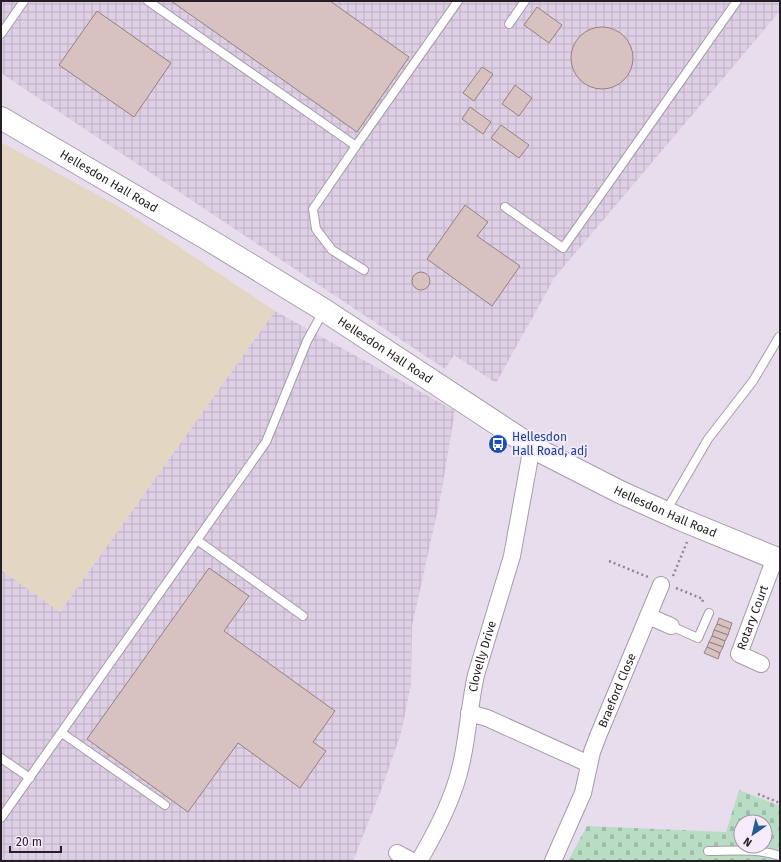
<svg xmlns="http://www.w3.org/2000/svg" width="781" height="862" font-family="'Fira Sans',sans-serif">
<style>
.commercial{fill:#e3d6c3}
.industrial{fill:url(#industrial-grid)}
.cemetery{fill:url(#cemetery-stones);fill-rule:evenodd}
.building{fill:#d8c2c1;stroke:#958180}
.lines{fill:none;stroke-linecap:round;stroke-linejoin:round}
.lane-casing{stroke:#a69baa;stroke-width:10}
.street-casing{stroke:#a69baa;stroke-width:18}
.secondary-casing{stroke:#a69baa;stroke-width:24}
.path{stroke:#8d8590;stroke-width:2.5;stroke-dasharray:2 3;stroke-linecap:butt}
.lane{stroke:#fff;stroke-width:8}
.street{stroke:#fff;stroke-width:16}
.secondary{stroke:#fff;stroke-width:22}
.labels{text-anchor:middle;stroke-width:3.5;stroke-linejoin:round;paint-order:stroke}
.street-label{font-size:12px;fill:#241f25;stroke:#f6eafb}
.transit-label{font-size:12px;fill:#164399;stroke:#f6eafb;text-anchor:start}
</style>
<defs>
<pattern id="industrial-grid" width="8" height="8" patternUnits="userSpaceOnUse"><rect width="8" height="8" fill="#decfe5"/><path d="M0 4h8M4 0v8" fill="none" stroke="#beb1c4"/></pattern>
<pattern id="cemetery-stones" width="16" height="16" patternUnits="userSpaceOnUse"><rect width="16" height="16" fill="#b8ddc4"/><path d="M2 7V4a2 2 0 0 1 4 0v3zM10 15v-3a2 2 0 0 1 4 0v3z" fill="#9ebda8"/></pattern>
</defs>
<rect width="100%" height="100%" fill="#e8dded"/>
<polygon class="commercial" points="1,142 121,208 275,311 60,612 1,570"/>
<g class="industrial">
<polygon points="1,1 780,1 780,11 555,277 496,383 454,355 445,369 1,73"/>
<polygon points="275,311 455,411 441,495 412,626 411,685 401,733 383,785 353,861 1,861 1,570 60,612"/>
</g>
<path class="cemetery" d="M739,790l41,16v55h-212l19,-35 139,6zM741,822h24v24h-24z"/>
<g class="building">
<polygon points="171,1 330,1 409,57 357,132"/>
<polygon points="537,7 562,25 549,43 524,25"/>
<polygon points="97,11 171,63 134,117 59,65"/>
<circle cx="602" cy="58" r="31"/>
<polygon points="482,67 493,74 474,101 463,93"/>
<polygon points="515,85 532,98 519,116 502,104"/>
<polygon points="470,107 491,122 483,134 462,119"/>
<polygon points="501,125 529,145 519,158 491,138"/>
<polygon points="465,205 488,222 477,236 520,266 492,306 427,259"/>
<circle cx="421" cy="281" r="9"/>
<polygon points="209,568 249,596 224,631 335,711 313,742 326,751 300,788 238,743 188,812 87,739"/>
<polygon points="719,618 732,623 730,629 717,624"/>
<polygon points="717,624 730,629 728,635 714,630"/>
<polygon points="714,630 728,635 725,641 712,636"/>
<polygon points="712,636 725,641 723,647 709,642"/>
<polygon points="709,642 723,647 720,653 707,647"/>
<polygon points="707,647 720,653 718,659 704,653"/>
</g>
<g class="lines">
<g class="lane-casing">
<g id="lane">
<polyline points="148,1 356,146 458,1"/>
<polyline points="509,24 525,1"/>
<polyline points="1,34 24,1"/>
<polyline points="356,146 313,209 316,229 332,250 364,270"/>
<polyline points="505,207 563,248 737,1"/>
<polyline points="666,511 708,439 753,381 779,337"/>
<polyline points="197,540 303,616"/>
<polyline points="671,626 698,638 709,613"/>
<polyline points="62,733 165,805"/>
<polyline points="1,758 30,778"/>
<polyline points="1,818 266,442 307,341 324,310"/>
<path d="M708,851c23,0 50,-3 72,5"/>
</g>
</g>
<g class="street-casing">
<g id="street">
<polyline points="648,616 671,626"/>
<path id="s1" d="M761,664l-22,-10 36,-96"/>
<polyline points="469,713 487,718 589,764"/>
<polyline points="397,853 412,861"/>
<path id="s2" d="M419,861c14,-24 27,-48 36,-75 12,-34 13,-75 21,-111l36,-119 18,-99 4,-9"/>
<path id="s3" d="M553,861l30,-68 9,-41 6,-16 63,-151"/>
</g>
</g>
<g class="secondary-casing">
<g id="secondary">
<path id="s4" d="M1,118l210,123 113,69 210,138 86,44 60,27 100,41"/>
</g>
</g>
<g class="path">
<polyline points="609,561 648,577"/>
<polyline points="673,576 687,542"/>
<polyline points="676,588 703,599 702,603"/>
<polyline points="758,794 780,803"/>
</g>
<use href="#lane" class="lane"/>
<use href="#street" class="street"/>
<use href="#secondary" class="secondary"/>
</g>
<defs>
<g id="bus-disc" transform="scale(1)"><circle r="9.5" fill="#1a4fb4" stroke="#f6eafb"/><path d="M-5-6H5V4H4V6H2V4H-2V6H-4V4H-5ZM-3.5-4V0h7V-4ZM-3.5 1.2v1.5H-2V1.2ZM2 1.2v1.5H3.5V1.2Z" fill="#fff"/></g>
</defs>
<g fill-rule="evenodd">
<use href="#bus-disc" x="498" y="444"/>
</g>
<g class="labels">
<g class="street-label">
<text dy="4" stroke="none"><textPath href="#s4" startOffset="125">Hellesdon Hall Road</textPath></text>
<text dy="4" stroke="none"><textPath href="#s4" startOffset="449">Hellesdon Hall Road</textPath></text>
<text dy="4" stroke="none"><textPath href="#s4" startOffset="773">Hellesdon Hall Road</textPath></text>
<text dy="4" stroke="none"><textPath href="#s1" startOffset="63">Rotary Court</textPath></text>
<text dy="4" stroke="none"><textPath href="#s2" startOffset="216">Clovelly Drive</textPath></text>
<text dy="4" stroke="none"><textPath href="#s3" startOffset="183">Braeford Close</textPath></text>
</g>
<g class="transit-label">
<text x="512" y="441">Hellesdon<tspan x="512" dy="14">Hall Road, adj</tspan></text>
</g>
</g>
<rect width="781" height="862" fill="none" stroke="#241f25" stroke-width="4"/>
<g transform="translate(753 834) rotate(214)"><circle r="19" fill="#f6eafb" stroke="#a299a5"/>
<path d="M0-3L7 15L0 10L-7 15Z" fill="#245c94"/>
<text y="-6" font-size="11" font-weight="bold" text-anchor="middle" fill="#241f25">N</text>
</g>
<path d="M10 846v6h51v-6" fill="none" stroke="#241f25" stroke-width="2"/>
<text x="16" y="846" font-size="12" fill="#241f25" stroke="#f6eafb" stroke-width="3" paint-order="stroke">20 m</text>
</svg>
